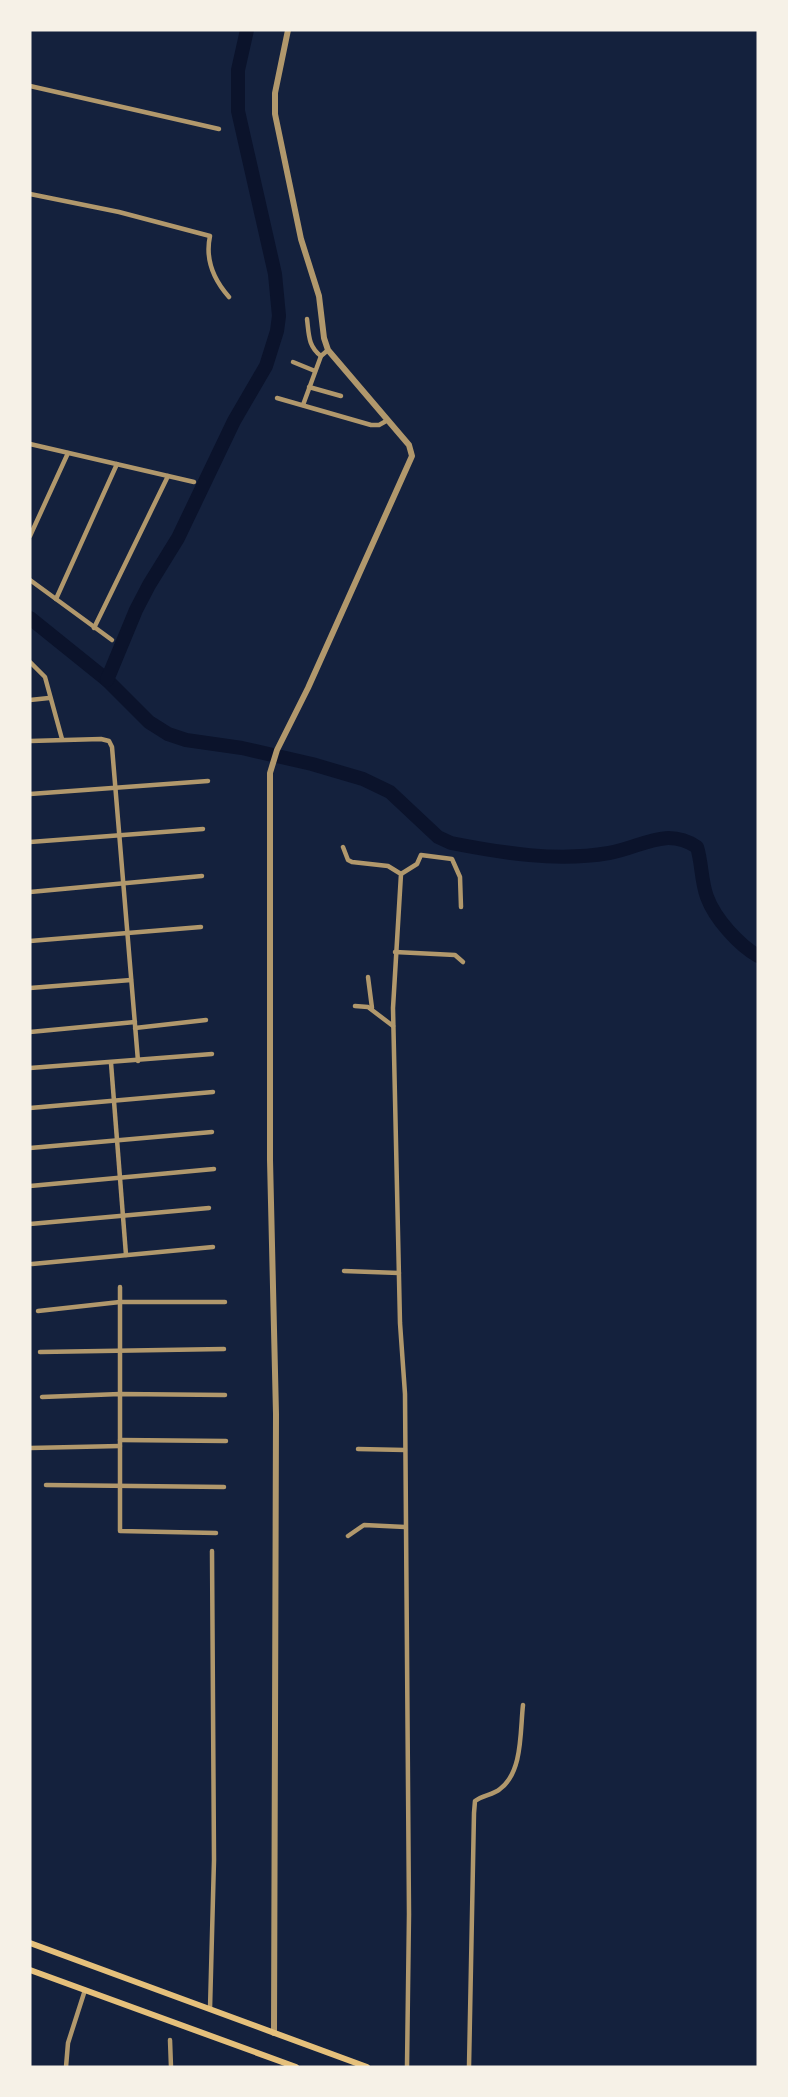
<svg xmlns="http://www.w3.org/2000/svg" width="788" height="2097" font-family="'PT Sans',sans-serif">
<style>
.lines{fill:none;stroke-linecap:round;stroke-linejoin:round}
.river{stroke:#0b132b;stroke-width:14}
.minor{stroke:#b1986c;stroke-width:4.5}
.tertiary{stroke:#b1986c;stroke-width:6}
.secondary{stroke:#e5c07b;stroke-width:6}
</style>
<rect width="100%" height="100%" fill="#14213d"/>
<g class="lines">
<g class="river">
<path d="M30,618l77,62 42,42 19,12 18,6 56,8 70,16 51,15 27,13 48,45 13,6c51,10 106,19 158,10 32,-5 56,-27 88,-6 5,16 4,34 10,50 8,22 32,48 51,59"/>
<polyline points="107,680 136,610 149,585 178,538 234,421 266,366 277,331 279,316 275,274 238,111 238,70 247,30"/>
</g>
<g class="minor">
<polyline points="30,86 219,129"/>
<path d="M30,194l89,18 91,24c-5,23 4,44 19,61"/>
<path d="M307,319c2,16 1,27 14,37"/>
<polyline points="293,362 315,371"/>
<polyline points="309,387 341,396"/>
<polyline points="277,398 371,425 379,425 388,420"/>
<polyline points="303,405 321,356 328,350"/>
<polyline points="30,444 194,482"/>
<polyline points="30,536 68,453"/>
<polyline points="30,580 112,640"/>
<polyline points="56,599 117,464"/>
<polyline points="94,628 168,476"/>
<polyline points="30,662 45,677 62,739"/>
<polyline points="30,700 49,698"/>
<polyline points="30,741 101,739 109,741 112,747 138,1061"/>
<polyline points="30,794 208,781"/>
<polyline points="30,842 203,829"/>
<polyline points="343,847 348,860 352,862 388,866 401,874 393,1008 400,1323 405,1394 409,1914 407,2067"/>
<polyline points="401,874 417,864 421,855 452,859 460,877 461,907"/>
<polyline points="30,892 202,876"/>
<polyline points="30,941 201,927"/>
<polyline points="395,952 455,955 463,962"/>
<polyline points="368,977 372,1008"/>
<polyline points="30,988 131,980"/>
<polyline points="355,1006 368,1007 393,1026"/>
<polyline points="135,1028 206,1020"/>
<polyline points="30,1032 135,1022"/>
<polyline points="111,1063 126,1255"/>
<polyline points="30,1068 212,1054"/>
<polyline points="30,1108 213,1092"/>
<polyline points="30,1148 212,1132"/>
<polyline points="30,1186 214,1169"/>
<polyline points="30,1224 209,1208"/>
<polyline points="32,1264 213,1247"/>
<polyline points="344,1271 399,1273"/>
<polyline points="120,1287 120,1531 216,1533"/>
<polyline points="38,1311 120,1302 225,1302"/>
<polyline points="40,1352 224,1349"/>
<polyline points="42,1397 120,1394 225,1395"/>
<polyline points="120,1440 226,1441"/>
<polyline points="30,1448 120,1446"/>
<polyline points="358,1449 405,1450"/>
<polyline points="46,1485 224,1487"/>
<polyline points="348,1536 364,1525 405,1527"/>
<polyline points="210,2009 214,1860 212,1551"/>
<polyline points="170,2040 171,2067"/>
<polyline points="66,2067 68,2043 85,1990"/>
<path d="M469,2067l5,-254 1,-12c8,-6 18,-6 25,-12 23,-17 20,-58 23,-84"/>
</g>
<polyline class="tertiary" points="274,2033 276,1414 270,1160 270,773 277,750 308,688 412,456 409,445 328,350 324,338 319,296 301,239 275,114 275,93 288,30"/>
<g class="secondary">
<polyline points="30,1943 367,2067"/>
<polyline points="30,1970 296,2067"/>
</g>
</g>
<rect width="788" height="2097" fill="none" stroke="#f6f1e7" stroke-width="63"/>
</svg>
